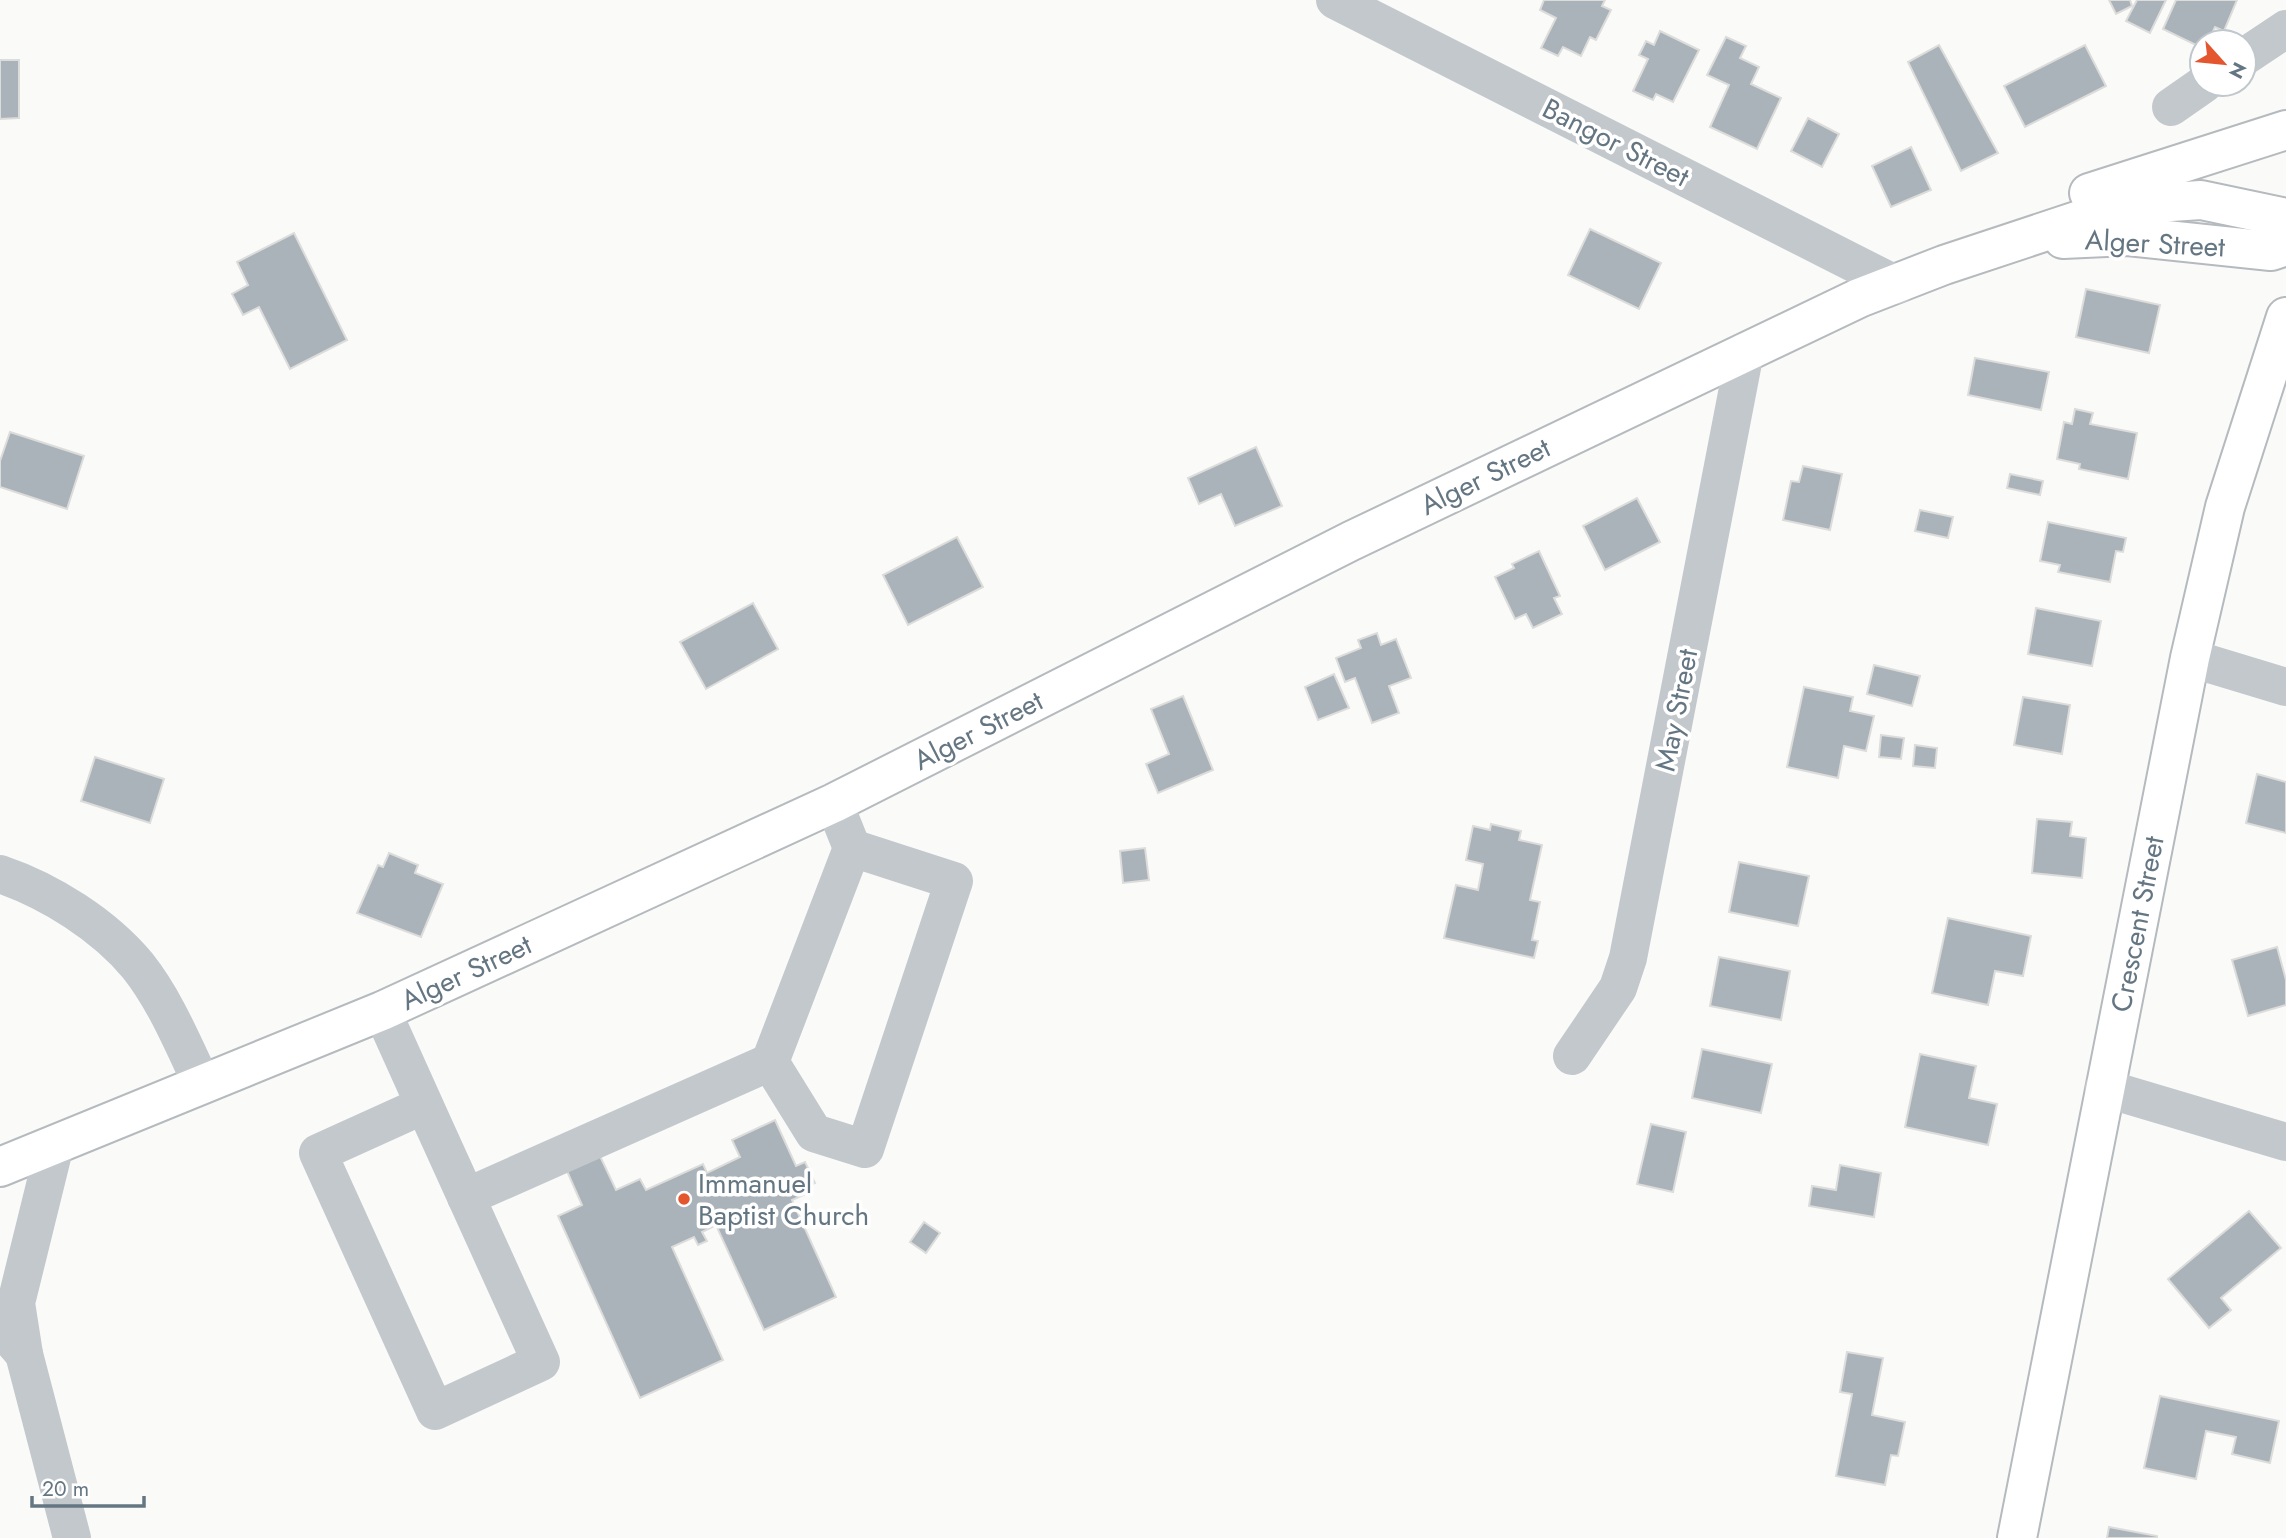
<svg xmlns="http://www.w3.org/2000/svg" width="2286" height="1538" font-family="Jost,sans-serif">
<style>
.building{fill:#aab3b9;stroke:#dcdcda;stroke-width:2}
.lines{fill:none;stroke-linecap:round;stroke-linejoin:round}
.major-casing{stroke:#b5babe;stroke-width:42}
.minor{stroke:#c3c8cc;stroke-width:38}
.major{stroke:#fff;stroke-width:38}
.poi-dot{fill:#e4572e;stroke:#fff;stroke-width:2.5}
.labels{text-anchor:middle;stroke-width:7;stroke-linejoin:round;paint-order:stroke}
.street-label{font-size:28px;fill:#657683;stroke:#fff}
.poi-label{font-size:28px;fill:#657683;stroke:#fff;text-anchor:start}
</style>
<rect width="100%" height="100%" fill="#fafaf8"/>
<g class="building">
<polygon points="1544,0 1605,0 1602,6 1611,10 1596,40 1590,37 1581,56 1563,47 1558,56 1541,48 1556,18 1540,10"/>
<polygon points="2109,0 2130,0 2132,6 2116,14"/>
<polygon points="2137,0 2166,0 2150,33 2126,21"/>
<polygon points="2176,0 2237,0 2224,31 2215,27 2208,42 2202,42 2202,48 2163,29"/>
<polygon points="1660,31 1699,50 1673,102 1656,94 1653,100 1633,91 1648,59 1639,55 1646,41 1654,45"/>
<polygon points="1726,37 1746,46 1740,58 1759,67 1751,84 1781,98 1757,149 1710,127 1729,85 1707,75"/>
<polygon points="1939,45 1998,153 1961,171 1908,62"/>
<polygon points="2085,45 2106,86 2025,127 2004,86"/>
<polygon points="0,60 19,60 19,118 0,119"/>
<polygon points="1808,118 1839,134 1822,167 1791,151"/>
<polygon points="1911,147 1931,190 1891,207 1872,166"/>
<polygon points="1590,229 1661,263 1639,309 1568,275"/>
<polygon points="294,233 347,340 290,369 259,307 243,315 232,294 248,285 237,262"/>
<polygon points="2086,289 2160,305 2149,353 2076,337"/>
<polygon points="1975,358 2049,372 2041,410 1968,395"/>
<polygon points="2075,409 2093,413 2090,424 2137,433 2128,479 2079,469 2080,464 2057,459 2064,422 2072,424"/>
<polygon points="10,432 84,456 67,509 0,487 0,461"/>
<polygon points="1256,447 1282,506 1235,526 1221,494 1199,504 1188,478"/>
<polygon points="1803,466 1842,474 1830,530 1783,520 1791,481 1799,482"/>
<polygon points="2010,474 2043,481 2040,495 2007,488"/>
<polygon points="1637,498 1660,542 1605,570 1583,526"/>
<polygon points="1920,510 1953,517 1948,538 1915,531"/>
<polygon points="2048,522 2126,538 2123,552 2116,551 2110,582 2058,572 2060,565 2040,561"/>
<polygon points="957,537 983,587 908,625 883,575"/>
<polygon points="1539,551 1560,596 1554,598 1562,614 1533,628 1526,614 1515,619 1495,577 1514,568 1512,564"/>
<polygon points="753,603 778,649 706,689 680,642"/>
<polygon points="2036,608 2101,621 2092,666 2028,654"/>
<polygon points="1377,633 1381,645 1396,639 1411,678 1389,686 1399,713 1372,723 1355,678 1345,682 1336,658 1361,648 1358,640"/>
<polygon points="1874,665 1920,676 1912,706 1867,694"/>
<polygon points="1334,674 1349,708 1318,720 1305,687"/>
<polygon points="1804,687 1853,697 1850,711 1874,716 1866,751 1844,746 1838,778 1787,767"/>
<polygon points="1183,696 1213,770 1158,793 1146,764 1169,754 1151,709"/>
<polygon points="2023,697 2070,705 2062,754 2014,745"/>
<polygon points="1881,735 1904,738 1901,759 1879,757"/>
<polygon points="1915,745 1937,748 1935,768 1913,766"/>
<polygon points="95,757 164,779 150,823 81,801"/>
<polygon points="2257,774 2286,782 2286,833 2246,823"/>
<polygon points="2037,819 2072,822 2070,836 2086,838 2082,878 2032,873"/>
<polygon points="1491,824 1521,831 1519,840 1542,845 1530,900 1540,902 1532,940 1538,941 1534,958 1444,938 1456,885 1478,890 1483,864 1466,860 1473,826 1490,830"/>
<polygon points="1145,848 1149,880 1123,883 1120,851"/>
<polygon points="389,853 418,865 415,873 443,884 421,937 357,913 378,865 383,867"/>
<polygon points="1739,862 1809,876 1798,926 1729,912"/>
<polygon points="1948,918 2031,936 2023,976 1995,971 1988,1005 1932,993"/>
<polygon points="2277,947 2286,980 2286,1005 2248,1016 2232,960"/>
<polygon points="1719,957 1790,971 1781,1020 1710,1006"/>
<polygon points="1702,1049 1772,1064 1761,1113 1692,1098"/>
<polygon points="1920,1054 1976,1066 1969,1098 1997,1104 1988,1145 1905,1127"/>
<polygon points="775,1120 796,1166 805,1162 815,1183 806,1187 808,1193 792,1200 836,1297 764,1330 716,1225 702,1232 707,1241 698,1245 694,1237 672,1247 723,1360 640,1398 558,1216 582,1205 567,1171 600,1156 616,1190 640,1179 646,1190 703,1164 707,1173 740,1157 732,1140"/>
<polygon points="1651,1124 1686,1132 1673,1192 1637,1184"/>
<polygon points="1840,1165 1881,1173 1874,1217 1809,1206 1812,1186 1836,1190"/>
<polygon points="2249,1211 2281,1248 2221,1298 2231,1310 2209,1328 2168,1279"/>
<polygon points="924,1222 940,1233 926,1253 910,1242"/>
<polygon points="1847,1352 1883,1358 1872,1415 1905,1422 1898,1456 1891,1455 1885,1485 1836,1476 1852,1394 1840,1392"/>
<polygon points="2160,1396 2279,1421 2270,1463 2232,1454 2236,1437 2206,1431 2196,1479 2144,1468"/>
<polygon points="2109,1527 2157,1536 2157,1538 2107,1538"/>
</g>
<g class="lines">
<g class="major-casing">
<g id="major">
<polyline points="2089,193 2286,130"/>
<polyline points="2063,239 2128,236 2271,251 2286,246"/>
<polyline points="0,1167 382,1011 834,803 1351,541 1859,298 1944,265 2125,205 2201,200 2286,218"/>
<polyline points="2017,1538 2190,658 2225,507 2286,317"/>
</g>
</g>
<g class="minor">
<polyline points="1335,0 1897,285"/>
<polyline points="2244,57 2286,29"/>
<polyline points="2171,107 2204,84"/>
<polyline points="2190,658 2286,687"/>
<path d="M0,874c50,17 104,51 138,92 27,34 45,78 64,118"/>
<path d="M382,1011c53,117 105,234 159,351l-106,49 -117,-258 106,-48"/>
<polyline points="1572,1056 1618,988 1628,958 1745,352"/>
<polyline points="770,1062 814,1133 865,1149 954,881 852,848"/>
<polyline points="2104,1088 2286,1142"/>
<polyline points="466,1197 770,1062 852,848 834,803"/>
<polyline points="0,1326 24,1354 16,1303 55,1145"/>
<polyline points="24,1354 72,1538"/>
</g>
<use href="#major" class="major"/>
</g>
<circle class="poi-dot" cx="684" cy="1199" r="7"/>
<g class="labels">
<g class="street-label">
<text transform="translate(1616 142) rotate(27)" y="10">Bangor Street</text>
<text transform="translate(2155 243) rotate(3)" y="10">Alger Street</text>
<text transform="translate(1485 476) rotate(-26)" y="10">Alger Street</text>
<text transform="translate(1676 710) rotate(-79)" y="10">May Street</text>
<text transform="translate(978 730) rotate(-27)" y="10">Alger Street</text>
<text transform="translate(2137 924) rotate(-79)" y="10">Crescent Street</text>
<text transform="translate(466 972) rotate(-25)" y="10">Alger Street</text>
</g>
<g class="poi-label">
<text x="698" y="1193">Immanuel<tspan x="698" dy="32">Baptist Church</tspan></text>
</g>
</g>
<g transform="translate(2223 63) rotate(117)"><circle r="33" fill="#ffffff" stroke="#c1c8cd" stroke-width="2"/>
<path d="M0-5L12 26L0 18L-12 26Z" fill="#e4572e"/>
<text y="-10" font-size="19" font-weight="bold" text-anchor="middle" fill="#657683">N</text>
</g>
<path d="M32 1496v10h112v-10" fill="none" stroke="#657683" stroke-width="3.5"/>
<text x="42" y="1496" font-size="21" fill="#657683" stroke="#ffffff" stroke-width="5" paint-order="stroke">20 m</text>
</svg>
